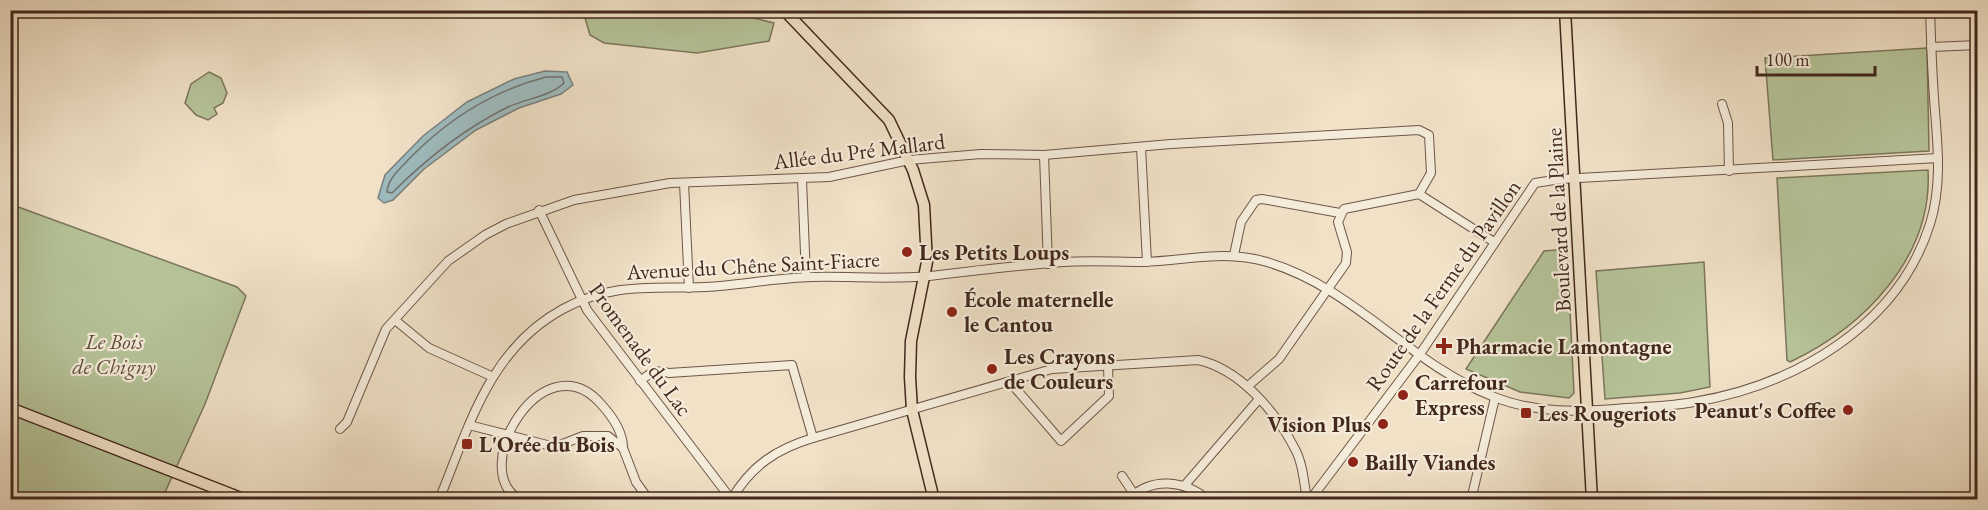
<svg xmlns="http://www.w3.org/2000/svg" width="1988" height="510" font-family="'EB Garamond',serif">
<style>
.green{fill:#b6c399;stroke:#7c765b;stroke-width:1.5}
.water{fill:#9ebbbf;stroke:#79807e;stroke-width:1.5}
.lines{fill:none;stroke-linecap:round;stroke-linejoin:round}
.shore{stroke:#70726e;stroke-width:1.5}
.minor-casing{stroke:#6e5648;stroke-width:10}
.major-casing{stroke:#42281d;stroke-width:13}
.minor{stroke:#f5ecdb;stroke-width:8}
.major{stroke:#f0e1c7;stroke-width:10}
.poi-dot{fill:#8f2418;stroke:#f5ecdb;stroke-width:2}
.labels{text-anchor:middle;stroke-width:4.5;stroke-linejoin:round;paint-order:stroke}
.street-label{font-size:22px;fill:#42281d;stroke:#f5ecdb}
.poi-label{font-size:22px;font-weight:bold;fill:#42281d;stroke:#f5ecdb;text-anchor:start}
.park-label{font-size:22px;font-style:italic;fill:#5f4f3c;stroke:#f5ecdb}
</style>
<rect width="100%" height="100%" fill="#f0e1c7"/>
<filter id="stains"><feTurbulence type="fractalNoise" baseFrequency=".00333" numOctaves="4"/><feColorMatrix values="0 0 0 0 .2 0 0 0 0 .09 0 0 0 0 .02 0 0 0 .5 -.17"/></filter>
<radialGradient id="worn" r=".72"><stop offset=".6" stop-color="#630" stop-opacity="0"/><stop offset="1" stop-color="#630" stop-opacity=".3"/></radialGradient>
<g class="green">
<polygon points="720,10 774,23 769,41 697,53 604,43 590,35 585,18"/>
<polygon points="1927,48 1929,151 1773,160 1765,58"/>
<polygon points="209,72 221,78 227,93 223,103 214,108 217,114 208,120 196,115 185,103 191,84"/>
<path d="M1928,170c5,87 -64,157 -138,192l-3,-2 -10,-182z"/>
<polygon points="10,204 237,287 246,296 205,404 162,499 11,499"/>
<polygon points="1567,249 1574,393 1569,398 1520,392 1466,369 1544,251"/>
<polygon points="1704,262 1710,387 1680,393 1605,399 1596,271"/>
</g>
<polygon class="water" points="545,71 567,72 573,85 561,94 519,108 476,130 424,169 393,200 384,203 378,198 385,175 423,136 467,102 514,79"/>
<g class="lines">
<path class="shore" d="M546,77h16l2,6c-14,14 -41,16 -58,25 -44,22 -80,51 -114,85l-5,-1c1,-14 13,-23 22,-33 39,-40 83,-68 137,-82z"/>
<g class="minor-casing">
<g id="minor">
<polyline points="1931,47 1978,45"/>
<polyline points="1722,104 1728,123 1729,171"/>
<polyline points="1141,147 1147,262"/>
<polyline points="1044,155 1048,264"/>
<polyline points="802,180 806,277"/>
<polyline points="684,183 689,288"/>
<polyline points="539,210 587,310 731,499"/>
<polyline points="1234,255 1241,222 1256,200 1262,199 1340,213"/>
<polyline points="395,320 429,348 491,376"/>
<path d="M640,381c10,-8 16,-12 29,-8l123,-8 21,73"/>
<polyline points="1010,382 1061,441 1109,396 1108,366"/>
<polyline points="1248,386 1279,359 1346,263 1347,252 1338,222 1344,209 1419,194 1494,242"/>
<polyline points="469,425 555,447 583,436 608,436 623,448 636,482 649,500"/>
<polyline points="340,429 347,422 386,329 448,261 485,235 506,224 574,200 670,183 829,177 909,160 981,154 1044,155 1171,144 1419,130 1429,135 1431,173 1419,194"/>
<polyline points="1122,476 1134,494"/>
<polyline points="1185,485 1259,399"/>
<path d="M439,500c30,-73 50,-151 124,-191 50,-27 89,-20 142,-22 36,-2 71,-9 107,-10 39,-1 78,3 117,-1 45,-5 90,-11 135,-14 26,-2 52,0 78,0 45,-1 80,-13 125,0 86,25 143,102 225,134 43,18 89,16 134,12 23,-1 46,-2 68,-6 101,-17 204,-76 236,-178 13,-41 7,-84 4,-126 -2,-29 -3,-58 -4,-88"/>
<path d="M521,500c-56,-28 22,-162 80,-96 11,12 22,27 22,44"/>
<path d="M731,500c20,-34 45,-51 82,-62l239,-69 146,-9c42,9 78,52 97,89 8,15 9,34 12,51"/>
<path d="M1128,500c23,-24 57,-20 80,0"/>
<polyline points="1310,500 1420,354 1535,183 1561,179 1938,158"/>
<polyline points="1471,500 1495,398"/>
</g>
</g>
<g class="major-casing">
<g id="major">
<polyline points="784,10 889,120 913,170 924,205 927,262 911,341 910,377 912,410 934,500"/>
<polyline points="1565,10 1592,500"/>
<polyline points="10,408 246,500"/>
</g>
</g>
<use href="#minor" class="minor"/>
<use href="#major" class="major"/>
</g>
<g class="poi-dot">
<circle cx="907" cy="252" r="6"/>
<circle cx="952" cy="312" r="6"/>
<path d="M1441 337h6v6h6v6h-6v6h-6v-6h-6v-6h6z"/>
<circle cx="992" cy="369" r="6"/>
<circle cx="1403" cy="395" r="6"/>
<circle cx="1848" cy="410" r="6"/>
<rect x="1520" y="407" width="12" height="12" rx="3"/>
<circle cx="1383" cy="424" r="6"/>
<rect x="461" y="438" width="12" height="12" rx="3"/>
<circle cx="1353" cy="462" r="6"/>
</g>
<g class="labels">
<g class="street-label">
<text transform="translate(859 151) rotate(-7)" y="8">Allée du Pré Mallard</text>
<text transform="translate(1558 220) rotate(-93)" y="8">Boulevard de la Plaine</text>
<text transform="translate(753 265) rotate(-3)" y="8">Avenue du Chêne Saint-Fiacre</text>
<text transform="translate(1443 285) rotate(-55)" y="8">Route de la Ferme du Pavillon</text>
<text transform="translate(641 349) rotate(54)" y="8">Promenade du Lac</text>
</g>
<g class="poi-label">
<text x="919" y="260">Les Petits Loups</text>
<text x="964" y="307">École maternelle<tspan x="964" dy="25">le Cantou</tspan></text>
<text x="1456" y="354">Pharmacie Lamontagne</text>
<text x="1004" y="364">Les Crayons<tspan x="1004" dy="25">de Couleurs</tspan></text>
<text x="1415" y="390">Carrefour<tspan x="1415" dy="25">Express</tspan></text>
<text x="1836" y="418" text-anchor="end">Peanut's Coffee</text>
<text x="1538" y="421">Les Rougeriots</text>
<text x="1371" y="432" text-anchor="end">Vision Plus</text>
<text x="479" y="452">L'Orée du Bois</text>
<text x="1365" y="470">Bailly Viandes</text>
</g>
<g class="park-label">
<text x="114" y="349">Le Bois<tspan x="114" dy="25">de Chigny</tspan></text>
</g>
</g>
<rect width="1988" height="510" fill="none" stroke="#f0e1c7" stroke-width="36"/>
<rect x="12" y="12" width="1964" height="486" fill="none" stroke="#42281d" stroke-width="3"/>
<rect x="18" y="18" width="1952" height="474" fill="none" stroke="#42281d" stroke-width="1.5"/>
<path d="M1757 66v9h118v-9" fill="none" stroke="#42281d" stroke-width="3"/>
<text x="1766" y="66" font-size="18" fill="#42281d" stroke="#f5ecdb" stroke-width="4.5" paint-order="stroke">100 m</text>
<rect width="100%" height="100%" filter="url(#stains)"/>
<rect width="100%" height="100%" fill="url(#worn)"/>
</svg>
